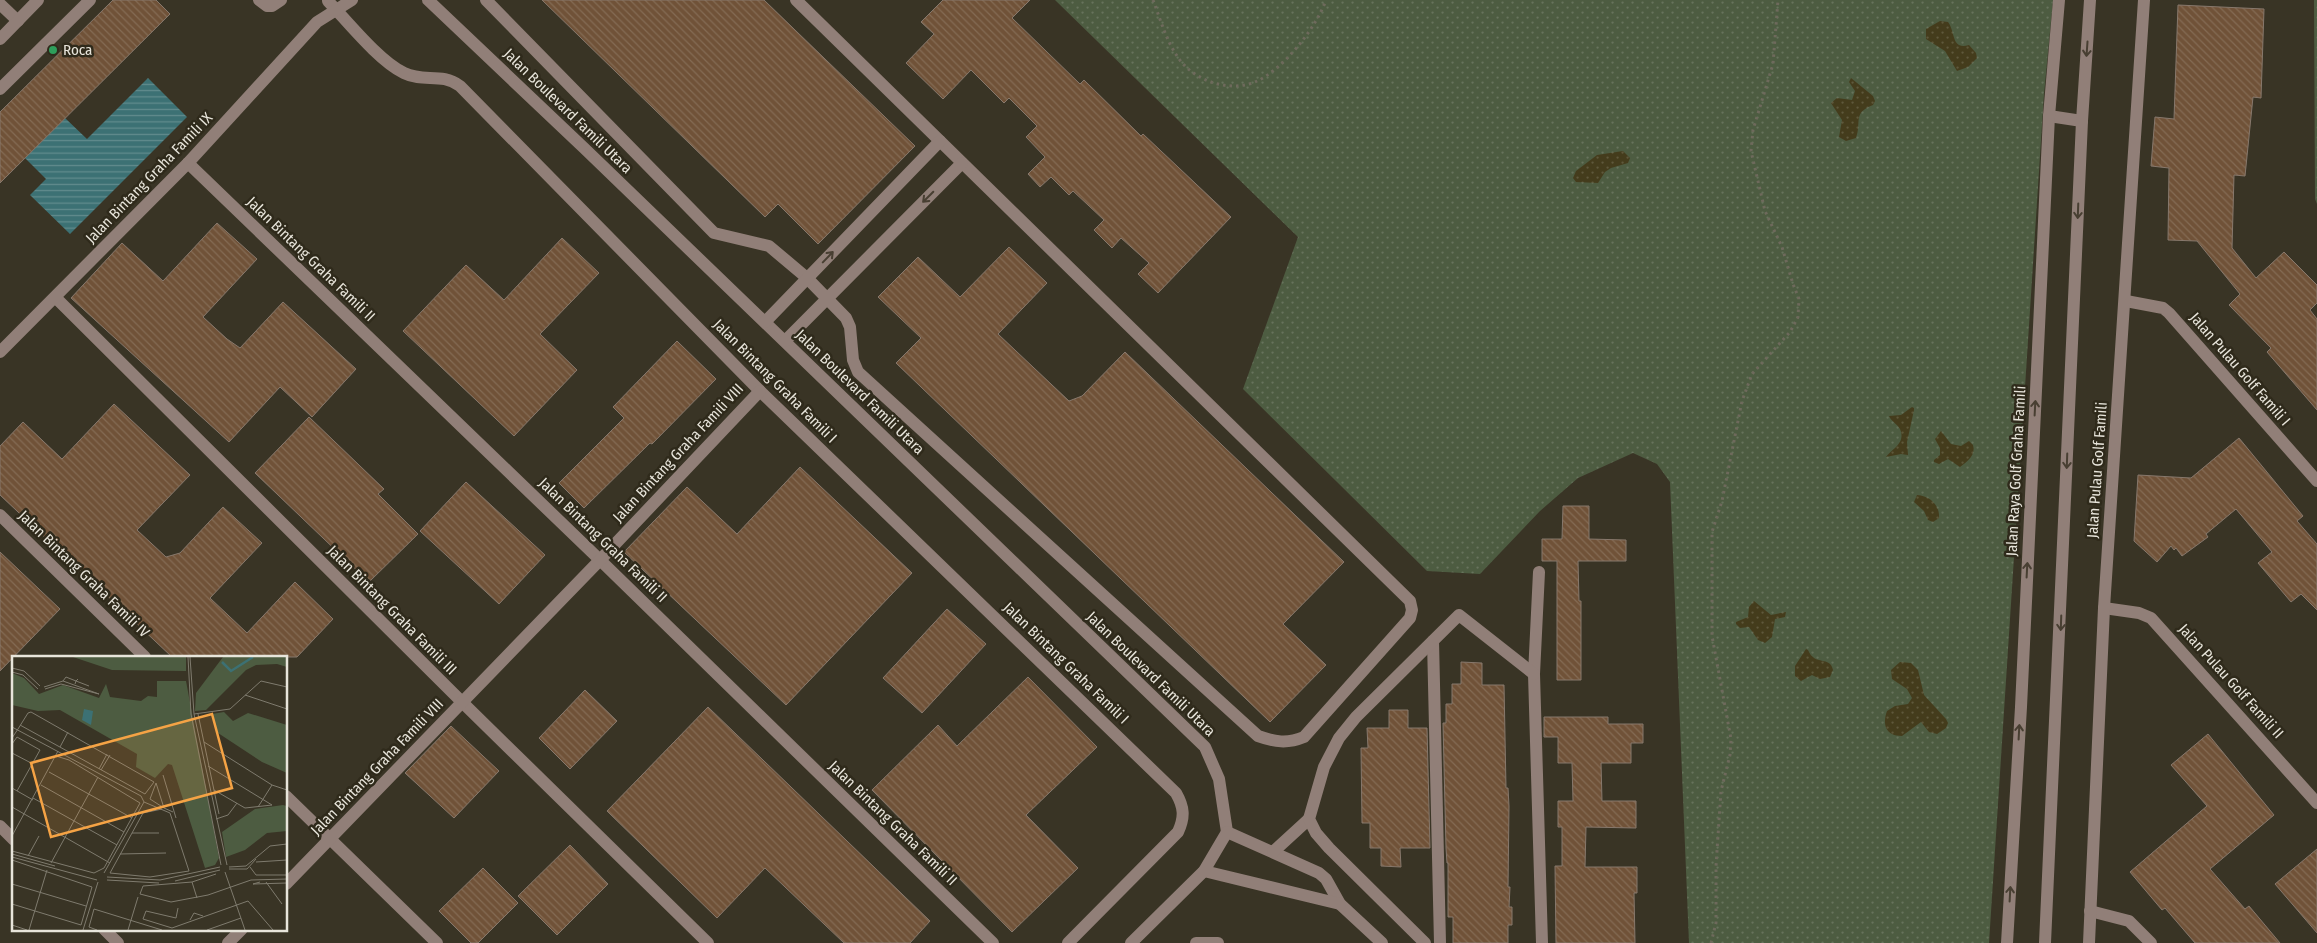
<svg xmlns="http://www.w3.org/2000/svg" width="2317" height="943" font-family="'Fira Sans Condensed',sans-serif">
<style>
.grass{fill:url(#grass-dots)}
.sand{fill:url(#sand-dots)}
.water{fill:url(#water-rules)}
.building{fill:url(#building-back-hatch);stroke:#87786c}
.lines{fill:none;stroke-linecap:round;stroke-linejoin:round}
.path{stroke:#6e6a5c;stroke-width:3;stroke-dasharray:2.5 4;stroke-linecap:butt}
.minor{stroke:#917f78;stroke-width:12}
.oneway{stroke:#483f32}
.leisure-dot{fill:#2e9e5b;stroke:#2f2a1b;stroke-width:2}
.labels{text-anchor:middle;stroke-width:5;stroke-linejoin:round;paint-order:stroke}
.poi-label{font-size:15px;fill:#e8e5db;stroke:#2f2a1b;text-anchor:start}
.street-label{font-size:15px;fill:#e8e5db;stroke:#2f2a1b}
.inset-river{fill:none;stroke:#3c7174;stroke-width:2.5}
.inset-road{fill:none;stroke:#7f7b6e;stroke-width:1}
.view{fill:#f5a345;fill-opacity:0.15;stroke:#f5a345;stroke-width:2.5}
.inset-edge{fill:none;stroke:#e8e5db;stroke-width:2.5}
</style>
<defs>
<pattern id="grass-dots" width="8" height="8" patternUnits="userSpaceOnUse" patternTransform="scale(1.25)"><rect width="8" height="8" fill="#4d5c41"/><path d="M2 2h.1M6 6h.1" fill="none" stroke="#67735c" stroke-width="1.8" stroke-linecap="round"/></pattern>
<pattern id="sand-dots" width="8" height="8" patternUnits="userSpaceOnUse" patternTransform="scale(1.25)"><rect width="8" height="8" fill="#443c1c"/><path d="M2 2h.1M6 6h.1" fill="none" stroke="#5f583c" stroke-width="1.8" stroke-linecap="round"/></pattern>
<pattern id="water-rules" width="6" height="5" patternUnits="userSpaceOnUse" patternTransform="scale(1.25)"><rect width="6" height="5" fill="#3c7174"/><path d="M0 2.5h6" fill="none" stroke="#628c8e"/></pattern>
<pattern id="building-back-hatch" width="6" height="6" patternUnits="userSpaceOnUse" patternTransform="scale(1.25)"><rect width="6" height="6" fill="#705238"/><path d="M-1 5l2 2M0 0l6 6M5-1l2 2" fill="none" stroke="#846b54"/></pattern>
</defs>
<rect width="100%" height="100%" fill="#393425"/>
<g class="grass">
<polygon points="1055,0 2053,0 2044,94 1989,943 1689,943 1670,482 1657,464 1633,453 1578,478 1540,511 1480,574 1427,571 1243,389 1298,237"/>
<polygon points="2314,0 2317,0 2317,204 2315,199"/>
</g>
<g class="sand">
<path d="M1940,21l8,1c8,11 3,28 21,23l7,8 1,5 -9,9 -11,4 -12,-20 -19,-12v-10z"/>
<path d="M1851,78l22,18 2,5 -2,4c-21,8 -11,17 -17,33l-10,3 -7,-4 3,-17 -11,-17 6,-5 15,2 3,-9 -6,-9z"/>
<polygon points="1623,151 1630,158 1628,163 1611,168 1605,172 1598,183 1576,182 1573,178 1576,171 1597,155"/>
<path d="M1912,407l2,1v2l-7,32 1,13 -7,-1 -15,3c7,-9 20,-14 14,-28 -3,-5 -9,-8 -11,-13l12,-1z"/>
<path d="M1941,431l10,13 10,2 8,-5 4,4c3,10 -5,16 -13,22l-12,-8 -9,5 -5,-2v-2l6,-5v-7l-5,-9z"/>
<path d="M1917,495c13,1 23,10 22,23l-6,4 -5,-2 -4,-9 -10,-9z"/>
<polygon points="1754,601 1771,615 1786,612 1785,617 1775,619 1772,637 1765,643 1758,640 1749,627 1740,628 1736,624 1736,622 1748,617 1749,607"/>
<path d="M1806,649l2,1c7,17 22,5 25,20l-3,7 -10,2 -8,-4 -11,6 -6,-5v-10z"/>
<path d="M1900,662l11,1 7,7 6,25 22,24 2,4 -2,5 -9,6 -8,-2 -8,-10 -19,14c-16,0 -20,-11 -15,-25l8,-5 13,-2 4,-6 -5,-9 -15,-10 -1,-9z"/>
</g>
<polygon class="water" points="148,78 187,117 70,234 30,195 46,179 25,158 65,118 87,139"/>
<g class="building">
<polygon points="113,0 156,0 170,14 0,183 0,112"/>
<polygon points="542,0 764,0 915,146 818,244 778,204 765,217"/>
<polygon points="943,0 1030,0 1012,18 1080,84 1084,80 1141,136 1143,134 1231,217 1158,293 1138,274 1149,263 1121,238 1112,248 1094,230 1104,220 1073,191 1069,195 1051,177 1040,187 1028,174 1045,157 1026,137 1037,126 1009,98 1004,103 971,70 943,99 906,63 934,34 921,22"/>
<polygon points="2178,5 2264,9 2261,98 2253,97 2245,176 2234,175 2232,248 2256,278 2284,252 2317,285 2317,303 2310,310 2317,319 2317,410 2267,352 2271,348 2229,305 2240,294 2197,241 2168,240 2169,168 2151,166 2155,117 2174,119"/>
<polygon points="217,223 257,259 203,317 227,339 240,348 283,302 356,369 312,417 280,387 229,442 71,298 122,243 163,281"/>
<polygon points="562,238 599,273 540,334 577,370 514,436 403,331 466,265 504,300"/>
<polygon points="1009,247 1047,283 998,334 1069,401 1082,396 1125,352 1344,562 1283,624 1326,665 1270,722 896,363 921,338 878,297 918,257 960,297"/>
<polygon points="677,341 716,379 652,444 650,443 584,508 559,483 624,418 613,407"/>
<polygon points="114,404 190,475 137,530 166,557 180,553 223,507 262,543 210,598 247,633 295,582 333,619 297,657 172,657 0,495 0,446 23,422 62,459"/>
<polygon points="309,417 384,489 378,494 418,534 369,582 255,473"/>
<polygon points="2239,438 2303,516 2297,521 2317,544 2317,610 2301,594 2291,602 2258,563 2272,552 2236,509 2206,534 2208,537 2182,556 2176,548 2174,550 2171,546 2157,562 2134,541 2138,475 2191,478"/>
<polygon points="800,467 912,573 786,705 624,552 687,487 737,534"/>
<polygon points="466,482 545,555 499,604 420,531"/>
<polygon points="1563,506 1589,506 1589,539 1626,540 1626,561 1578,561 1579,601 1581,601 1581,680 1557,680 1557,561 1542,561 1542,539 1562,539"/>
<polygon points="0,552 60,609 0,671"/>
<polygon points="947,609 986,644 922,713 883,678"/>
<polygon points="1461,662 1482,663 1482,685 1504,685 1506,788 1508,788 1509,806 1508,887 1510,887 1509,907 1512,907 1512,925 1508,925 1508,943 1453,943 1453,917 1448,917 1448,863 1447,863 1446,848 1443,723 1446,723 1446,704 1452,704 1452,684 1461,684"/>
<polygon points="1028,677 1097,747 1026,815 1078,868 1012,932 872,790 938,725 957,746"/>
<polygon points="585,690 617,721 570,769 539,738"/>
<polygon points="708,707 930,921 910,943 844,943 765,868 717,918 607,811"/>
<polygon points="1389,710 1408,710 1408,728 1427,728 1430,848 1400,848 1401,867 1381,866 1381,848 1370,848 1370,823 1362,823 1361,748 1368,748 1367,728 1389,728"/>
<polygon points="1544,717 1608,717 1608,724 1643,724 1643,743 1631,743 1631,763 1601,763 1602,801 1636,801 1636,828 1586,827 1585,867 1637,867 1637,893 1634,893 1635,943 1556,943 1555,866 1562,866 1562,827 1558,827 1558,801 1573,801 1572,763 1558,763 1558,737 1544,737"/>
<polygon points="451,726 499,771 454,818 405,773"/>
<polygon points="2208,734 2274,815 2210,869 2245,909 2249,906 2280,943 2195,943 2165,908 2162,910 2130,872 2207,806 2171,765"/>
<polygon points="570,845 608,884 557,935 518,896"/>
<polygon points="2317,849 2317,933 2275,884"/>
<polygon points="483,868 518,903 478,943 471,943 439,911"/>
</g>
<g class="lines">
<g class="path">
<path d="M1153,0c7,18 13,40 24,56 15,24 51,37 78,26 28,-12 61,-54 71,-82"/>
<polyline points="1711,943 1716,923 1716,866 1721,791 1730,755 1731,739 1712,636 1712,532 1722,501 1742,401 1752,374 1790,332 1798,317 1799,299 1793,284 1782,247 1765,211 1751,151 1753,130 1773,64 1778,0"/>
</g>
<g class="minor">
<polyline points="259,0 267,6 272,6 281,0"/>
<polyline points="428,0 584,148 1205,747 1219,779 1227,832"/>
<path d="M486,0l228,233 55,13 38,32 39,40 4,9 3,33 5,12 400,364c17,6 29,8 46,1l106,-119 2,-8 -2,-9 -614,-601"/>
<path d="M328,1c20,21 51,60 76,72 20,10 37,-1 56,13l300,305 416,402c8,14 9,24 2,39l-110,111"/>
<polyline points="0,4 18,21"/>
<polyline points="0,39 38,0"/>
<polyline points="0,89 90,0"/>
<polyline points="2049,116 2082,121"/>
<polyline points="188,163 600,560 993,943"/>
<polyline points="56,298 462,702 708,943"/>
<polyline points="2126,301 2163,308 2169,313 2317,481"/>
<polyline points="765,322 940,141"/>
<polyline points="785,341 962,163"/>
<polyline points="0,352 188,163 317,22 352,0"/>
<polyline points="0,515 145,657"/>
<polyline points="1539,572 1534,674 1542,943"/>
<polyline points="2104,608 2139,613 2151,618 2317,803"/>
<polyline points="1433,641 1440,943"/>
<polyline points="286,796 437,943"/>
<polyline points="0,826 14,840"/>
<polyline points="1227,832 1319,873 1326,879 1340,904 1382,943"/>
<polyline points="1273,852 1309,819"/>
<polyline points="1204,871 1340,904"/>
<polyline points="286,884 600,560 760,391"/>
<polyline points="2090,911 2129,921 2151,943"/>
<polyline points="104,929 118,943"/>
<polyline points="228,943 242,929"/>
<polyline points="1131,943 1204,871 1227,832"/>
<polyline points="1196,943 1218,943"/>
<polyline points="1425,943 1329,848 1316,833 1309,819 1324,767 1339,738 1356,717 1459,615 1534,674"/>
<polyline points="2007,943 2021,707 2049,116 2059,0"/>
<polyline points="2045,943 2082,121 2090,0"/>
<polyline points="2089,943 2104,608 2144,0"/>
</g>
</g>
<defs><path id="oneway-shaft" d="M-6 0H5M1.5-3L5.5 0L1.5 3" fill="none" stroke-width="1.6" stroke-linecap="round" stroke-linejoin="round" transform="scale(1.25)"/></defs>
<g class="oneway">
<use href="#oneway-shaft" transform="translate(2087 49) rotate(94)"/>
<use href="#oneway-shaft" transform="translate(928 197) rotate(135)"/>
<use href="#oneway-shaft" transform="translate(2078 211) rotate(92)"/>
<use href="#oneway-shaft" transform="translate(828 257) rotate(-46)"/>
<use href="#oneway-shaft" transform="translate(2035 408) rotate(-87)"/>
<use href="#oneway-shaft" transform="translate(2067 461) rotate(92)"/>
<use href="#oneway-shaft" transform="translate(2027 570) rotate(-87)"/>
<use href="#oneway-shaft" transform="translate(2061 623) rotate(92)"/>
<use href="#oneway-shaft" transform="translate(2019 732) rotate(-87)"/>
<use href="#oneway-shaft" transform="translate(2010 894) rotate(-87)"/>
</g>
<circle class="leisure-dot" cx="53" cy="50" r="5"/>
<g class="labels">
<g class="poi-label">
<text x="63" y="55">Roca</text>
</g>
<g class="street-label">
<text transform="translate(568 111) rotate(44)" y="5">Jalan Boulevard Famili Utara</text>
<text transform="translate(149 178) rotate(-46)" y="5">Jalan Bintang Graha Famili IX</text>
<text transform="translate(311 259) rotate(44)" y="5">Jalan Bintang Graha Famili II</text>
<text transform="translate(2240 369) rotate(49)" y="5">Jalan Pulau Golf Famili I</text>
<text transform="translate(775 381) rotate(45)" y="5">Jalan Bintang Graha Famili I</text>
<text transform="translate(860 392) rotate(44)" y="5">Jalan Boulevard Famili Utara</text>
<text transform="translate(678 453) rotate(-47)" y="5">Jalan Bintang Graha Famili VIII</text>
<text transform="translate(2097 470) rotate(-86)" y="5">Jalan Pulau Golf Famili</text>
<text transform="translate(2016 471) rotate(-87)" y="5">Jalan Raya Golf Graha Famili</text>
<text transform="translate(603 540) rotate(44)" y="5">Jalan Bintang Graha Famili II</text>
<text transform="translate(84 574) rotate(44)" y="5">Jalan Bintang Graha Famili IV</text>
<text transform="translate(392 610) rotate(45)" y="5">Jalan Bintang Graha Famili III</text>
<text transform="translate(1066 663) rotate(44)" y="5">Jalan Bintang Graha Famili I</text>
<text transform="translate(1151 674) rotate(44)" y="5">Jalan Boulevard Famili Utara</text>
<text transform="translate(2231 681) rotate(48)" y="5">Jalan Pulau Golf Famili II</text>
<text transform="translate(377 767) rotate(-46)" y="5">Jalan Bintang Graha Famili VIII</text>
<text transform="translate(893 823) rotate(44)" y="5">Jalan Bintang Graha Famili II</text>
</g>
</g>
<g transform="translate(12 656)">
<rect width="275" height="275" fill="#393425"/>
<path d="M61,1h113v14l-74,-1zM211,1h64v10l-10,-3 -21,1 -10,5 -40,40 -11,1 1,-18zM0,17l12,5 15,16 24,-9 36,13 7,-14 4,13 31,4 7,-5 9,1v-16h29l33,177 -4,7 -10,3 -33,-103 -4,-1 -13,14 -19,-11 1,-13 -77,-44 -22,1 -26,-6zM212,56l9,9 15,-8 39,12v48l-25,-11 -44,-29 -6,-19zM271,149l4,1v25l-20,2 -22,17 -19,7 -4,-25 33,-23z" fill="#4d5c41"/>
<path d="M72,53l9,2 -2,14 -9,-5z" fill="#3c7174"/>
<path class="inset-river" d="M210,6l9,9 22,-14"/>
<path class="inset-road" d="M176,1l3,57 30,151M178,1l4,57 33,151M0,12l12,3 16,15M0,16l11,3 15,14M66,23l-2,2 13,5M51,25l3,-4 10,4 -1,3M32,31l19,-6 36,13M33,33l16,-5 38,10M233,39l42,14M182,58l36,-5 31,-28 26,6M186,58l21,100M0,71l129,69 3,6M0,82l6,-9 10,-16 3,-1 123,70 -9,12 -125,-69M192,86l68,43 15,5M0,88l5,-7 23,13 -23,41M48,91l8,-15M0,97l21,11M196,110l64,39M87,113l8,-15M89,114l9,-15M37,116l83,46M151,119l13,43M144,127l8,25 9,4M144,127l-6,16 14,9M29,129l83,47M0,132l21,12M202,134l31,18 27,-3M21,142l84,47M132,146l26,11 19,58M0,151l98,56M246,151l14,-22M150,153l-19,4 -33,60 40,4 39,-6M204,163l12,-4 9,-12M120,177h27M0,180l46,-85M0,195l82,22 10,-5 36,-65 -71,-43 -13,-4M0,198l43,12M108,198l46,-1M16,200l11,-20M0,201l85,23M0,204l80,27 -11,38 -69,-21M244,206l31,-2M39,207l47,-86M217,211l17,-1 24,-20 17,-2M238,211l6,8h31M217,213h18l9,-10M213,216l20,58M92,217l40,-71M204,218l-24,8 -49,4 -3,8 31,8 37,-7 43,-15 36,-1M95,221l53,3 60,-13M95,224l52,3M163,225l45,-11M180,226l5,16M248,226l-7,2 34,-1M254,226l16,22M0,228l74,22M166,252l-2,10 -30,-7 -3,8 29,9 76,-27 25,29M178,264l4,-7 9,3M0,269l15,5M17,274l18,-60M71,274l15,-48M85,274l-8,-3 5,-18 68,21M116,274l10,-33M195,274l34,-12"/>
<path class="view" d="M200,58l20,74 -181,49 -20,-74z"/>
<rect width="275" height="275" class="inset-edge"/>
</g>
</svg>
